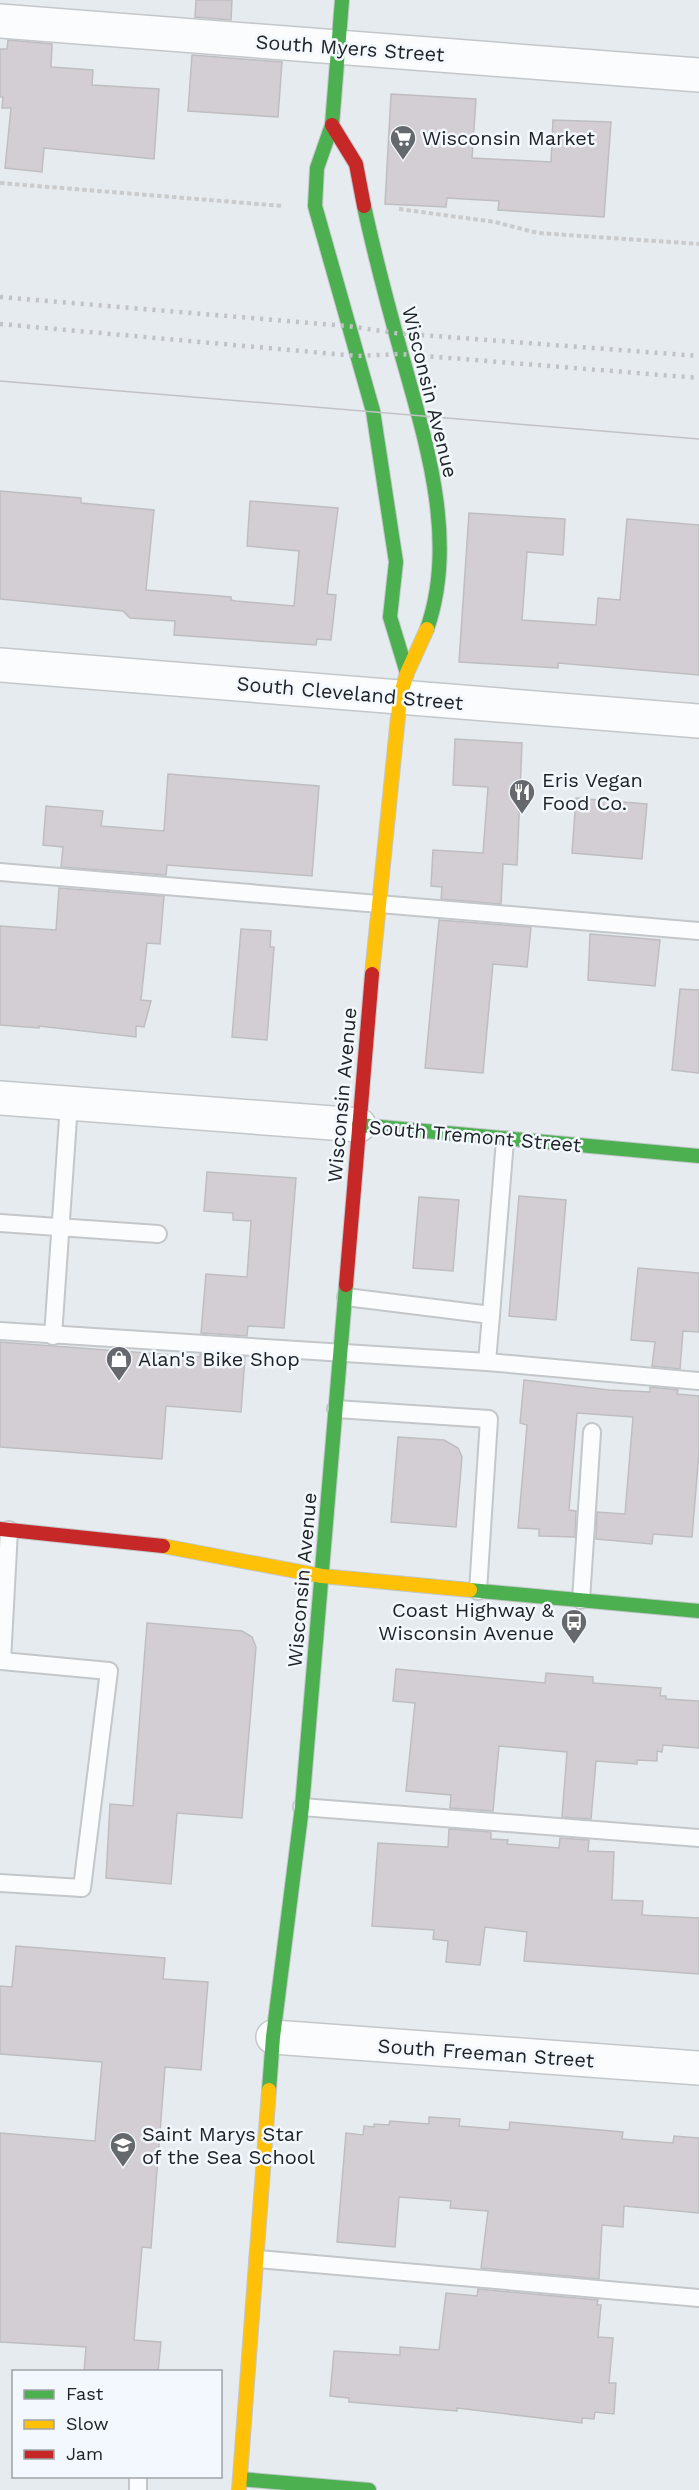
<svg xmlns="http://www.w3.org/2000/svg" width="699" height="2490" font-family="'Work Sans',sans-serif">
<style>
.building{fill:#d3ced3;stroke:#bebec1;stroke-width:1.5}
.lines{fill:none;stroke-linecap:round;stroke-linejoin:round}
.lane-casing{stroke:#c3c7ca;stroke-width:20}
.street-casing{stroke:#c3c7ca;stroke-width:36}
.fast-casing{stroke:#c3c7ca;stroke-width:16}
.slow-casing{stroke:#c3c7ca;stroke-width:16}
.jam-casing{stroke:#c3c7ca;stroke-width:16}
.path{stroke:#c9cbcc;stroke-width:4;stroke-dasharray:4.5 3;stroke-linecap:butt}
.lane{stroke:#fbfcfd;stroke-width:16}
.street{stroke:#fbfcfd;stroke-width:33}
.fast{stroke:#4caf50;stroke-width:14}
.slow{stroke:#ffc107;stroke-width:14}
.jam{stroke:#c62828;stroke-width:14}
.tram{stroke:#c1c2c4;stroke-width:1.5}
.rail{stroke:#c1c2c4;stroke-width:4.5;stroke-dasharray:3 6;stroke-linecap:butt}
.labels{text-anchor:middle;stroke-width:5;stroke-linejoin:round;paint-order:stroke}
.street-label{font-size:20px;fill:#202326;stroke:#f2f8fd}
.poi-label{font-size:20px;fill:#202326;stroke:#f2f8fd;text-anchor:start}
</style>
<rect width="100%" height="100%" fill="#e6ebf0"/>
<g class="building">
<polygon points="196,0 232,0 231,20 195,17"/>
<polygon points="8,40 52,44 51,67 93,70 92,85 159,89 154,159 44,148 42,172 5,168 11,108 2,108 3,97 0,97 0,49 7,49"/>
<polygon points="192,55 282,62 278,117 188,111"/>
<polygon points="391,94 476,99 472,158 551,162 553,120 611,122 604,217 498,210 499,201 447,198 446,207 385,204"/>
<polygon points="0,491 81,498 81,503 154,510 146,590 231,597 231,600 236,601 294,606 299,551 247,546 250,501 338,508 327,594 336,595 331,640 317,639 316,645 174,635 175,621 130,618 123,611 0,599"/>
<polygon points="469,513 565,519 563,555 527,552 522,620 596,625 598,598 620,600 627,519 699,525 699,675 558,663 558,668 459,662"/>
<polygon points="455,739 522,743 517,865 503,864 501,904 441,899 442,887 431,886 433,850 483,853 488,787 453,785"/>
<polygon points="168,774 319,786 312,876 167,865 166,875 61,867 63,847 43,845 46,806 103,811 101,826 164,831"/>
<polygon points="576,798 647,804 642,859 572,853"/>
<polygon points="59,888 164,896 160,944 147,943 141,1000 151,1001 144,1027 136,1026 136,1037 39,1026 39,1028 0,1025 0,926 56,930"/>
<polygon points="439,920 531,927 527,967 493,964 483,1073 425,1068"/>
<polygon points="241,929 271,931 270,947 274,947 267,1040 232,1037"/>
<polygon points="590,934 660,940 655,986 588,980"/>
<polygon points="680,989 699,990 699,1073 672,1070"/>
<polygon points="207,1172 296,1178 284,1328 248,1326 247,1336 201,1333 206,1274 247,1277 251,1221 233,1220 233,1213 204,1211"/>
<polygon points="519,1196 566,1200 556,1320 509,1316"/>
<polygon points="419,1197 459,1200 453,1271 413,1268"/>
<polygon points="638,1268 699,1273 699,1332 683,1331 680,1369 652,1366 655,1342 631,1340"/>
<polygon points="0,1342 200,1357 200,1354 245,1357 241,1412 166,1406 162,1459 0,1447"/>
<polygon points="524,1380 609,1390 650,1392 650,1387 678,1390 677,1394 699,1396 699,1452 692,1537 653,1534 652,1544 596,1539 597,1512 625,1514 633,1417 577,1413 569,1510 576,1511 575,1537 539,1536 539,1529 518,1528 527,1425 520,1423"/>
<polygon points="398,1437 444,1440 458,1448 462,1457 456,1527 391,1522"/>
<polygon points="147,1623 242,1631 252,1637 256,1647 242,1818 177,1813 171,1884 106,1878 110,1804 133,1806"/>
<polygon points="396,1669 545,1683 546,1673 593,1677 593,1683 661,1688 660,1696 666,1696 666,1699 699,1701 699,1748 663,1745 662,1752 657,1751 657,1761 637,1760 637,1764 596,1761 591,1819 562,1817 567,1752 499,1746 493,1811 450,1808 451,1795 406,1791 415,1703 393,1701"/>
<polygon points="449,1829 491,1832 491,1839 508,1840 507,1844 559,1848 560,1838 589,1840 588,1851 614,1852 612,1900 643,1901 642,1915 699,1918 699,1974 524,1961 527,1932 485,1927 480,1965 446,1962 448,1941 433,1939 434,1930 372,1926 378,1843 448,1847"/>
<polygon points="16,1946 165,1958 163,1979 208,1982 201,2070 165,2067 151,2248 142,2247 134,2340 161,2342 158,2372 84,2372 86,2347 0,2342 0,2133 95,2141 102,2062 0,2054 0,1986 12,1987"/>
<polygon points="429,2117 460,2119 459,2126 509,2130 510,2122 623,2132 622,2139 673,2143 674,2136 699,2138 699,2213 624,2206 623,2227 602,2225 599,2279 481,2268 488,2211 450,2208 451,2201 399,2197 395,2247 337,2242 346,2133 363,2135 364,2126 374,2127 374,2124 389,2125 390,2121 429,2124"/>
<polygon points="478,2289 598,2300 597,2305 601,2305 598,2337 613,2338 609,2383 616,2383 614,2414 595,2412 594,2419 582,2418 582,2423 457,2408 457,2411 349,2402 349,2398 330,2396 334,2351 400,2355 400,2347 439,2350 446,2293 477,2296"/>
</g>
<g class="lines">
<g class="lane-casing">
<g id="lane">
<polyline points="0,872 699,931"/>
<polyline points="0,1223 158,1234"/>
<polyline points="346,1297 491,1315 505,1140"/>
<polyline points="0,1331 487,1362 699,1381"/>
<polyline points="53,1336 69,1104"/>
<polyline points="487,1362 491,1315"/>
<polyline points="336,1409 489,1419 478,1591"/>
<polyline points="581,1600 592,1432"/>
<polyline points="302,1807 699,1838"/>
<polyline points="0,1883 82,1888 109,1671 2,1661 9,1530"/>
<polyline points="258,2259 699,2298"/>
<polyline points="138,2490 138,2476"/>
</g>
</g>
<g class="street-casing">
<g id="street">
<polyline points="0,21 699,75"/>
<polyline points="0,665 699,721"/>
<polyline points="0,1098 359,1125"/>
<polyline points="273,2037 699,2068"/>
</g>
</g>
<g class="fast-casing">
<g id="fast">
<polyline points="342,0 332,125 317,168 315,206 373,411 396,562 390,617 407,673"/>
<path d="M364,206c11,51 24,100 38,150 24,86 56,185 25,273"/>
<polyline points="359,1125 699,1156"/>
<polyline points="470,1590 699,1611"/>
<polyline points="269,2090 273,2037 302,1807 346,1285"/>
<polyline points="240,2479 369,2490"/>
</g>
</g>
<g class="slow-casing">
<g id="slow">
<polyline points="372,974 400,697 407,673 427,629"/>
<polyline points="163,1546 322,1576 470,1590"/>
<polyline points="239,2490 269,2090"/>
</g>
</g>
<g class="jam-casing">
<g id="jam">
<polyline points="332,125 356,164 364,206"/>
<polyline points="346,1285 372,974"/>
<polyline points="0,1529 163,1546"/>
</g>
</g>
<g class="path">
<polyline points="0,183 283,206"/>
<polyline points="399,209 495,222 538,233 699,244"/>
</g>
<use href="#lane" class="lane"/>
<use href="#street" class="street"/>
<use href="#fast" class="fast"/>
<use href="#slow" class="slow"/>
<use href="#jam" class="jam"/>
<polyline class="tram" points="0,381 699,439"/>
<g class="rail">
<polyline points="0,297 348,326 395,333 699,356"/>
<polyline points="0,324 357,356 400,354 699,378"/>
</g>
</g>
<defs>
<g id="supermarket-pin" transform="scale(1.35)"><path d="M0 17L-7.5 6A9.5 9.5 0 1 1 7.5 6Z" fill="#65696d" stroke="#f2f8fd"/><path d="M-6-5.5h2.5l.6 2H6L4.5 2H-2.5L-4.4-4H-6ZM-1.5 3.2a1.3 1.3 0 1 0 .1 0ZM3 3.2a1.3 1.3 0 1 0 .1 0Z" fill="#fff"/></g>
<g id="restaurant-pin" transform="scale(1.35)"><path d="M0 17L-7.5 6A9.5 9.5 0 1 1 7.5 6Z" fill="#65696d" stroke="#f2f8fd"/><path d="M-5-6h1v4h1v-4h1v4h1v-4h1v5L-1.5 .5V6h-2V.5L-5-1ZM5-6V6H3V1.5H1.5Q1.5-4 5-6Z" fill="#fff"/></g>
<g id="shop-pin" transform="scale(1.35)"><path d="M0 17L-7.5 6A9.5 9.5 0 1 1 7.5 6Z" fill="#65696d" stroke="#f2f8fd"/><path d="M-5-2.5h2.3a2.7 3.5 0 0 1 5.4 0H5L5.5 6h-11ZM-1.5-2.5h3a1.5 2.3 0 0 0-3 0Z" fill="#fff"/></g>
<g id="bus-pin" transform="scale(1.35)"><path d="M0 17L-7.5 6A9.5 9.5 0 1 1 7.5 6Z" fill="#65696d" stroke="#f2f8fd"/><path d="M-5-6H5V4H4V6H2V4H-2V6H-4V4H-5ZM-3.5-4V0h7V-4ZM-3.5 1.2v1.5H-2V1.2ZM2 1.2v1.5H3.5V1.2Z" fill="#fff"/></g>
<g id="school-pin" transform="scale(1.35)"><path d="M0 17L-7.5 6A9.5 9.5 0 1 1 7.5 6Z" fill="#65696d" stroke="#f2f8fd"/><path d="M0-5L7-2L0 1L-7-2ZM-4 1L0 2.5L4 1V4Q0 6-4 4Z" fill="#fff"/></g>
</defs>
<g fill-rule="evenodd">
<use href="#supermarket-pin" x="403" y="138"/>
<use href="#restaurant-pin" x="522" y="792"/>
<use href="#shop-pin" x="119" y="1359"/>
<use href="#bus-pin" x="574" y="1622"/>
<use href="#school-pin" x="123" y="2145"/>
</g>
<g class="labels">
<g class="street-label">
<text transform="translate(350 48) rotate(4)" y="7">South Myers Street</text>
<text transform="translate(430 392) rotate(76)" y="7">Wisconsin Avenue</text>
<text transform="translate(350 693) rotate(5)" y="7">South Cleveland Street</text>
<text transform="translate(342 1095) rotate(-85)" y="7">Wisconsin Avenue</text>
<text transform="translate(475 1136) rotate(5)" y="7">South Tremont Street</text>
<text transform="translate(302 1580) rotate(-85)" y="7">Wisconsin Avenue</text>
<text transform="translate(486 2053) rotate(4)" y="7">South Freeman Street</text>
</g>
<g class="poi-label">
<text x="422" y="145">Wisconsin Market</text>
<text x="542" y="787">Eris Vegan<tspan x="542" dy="23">Food Co.</tspan></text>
<text x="138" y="1366">Alan's Bike Shop</text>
<text x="554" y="1617" text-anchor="end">Coast Highway &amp;<tspan x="554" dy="23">Wisconsin Avenue</tspan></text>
<text x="142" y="2141">Saint Marys Star<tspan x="142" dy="23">of the Sea School</tspan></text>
</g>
</g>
<rect x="12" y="2370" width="210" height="108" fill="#f2f8fd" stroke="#9ea3a7" stroke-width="1.5"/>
<rect x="24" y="2390" width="30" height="9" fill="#4caf50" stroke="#9ea3a7" stroke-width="1.5"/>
<text x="66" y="2400" font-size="18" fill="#202326">Fast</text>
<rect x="24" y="2420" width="30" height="9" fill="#ffc107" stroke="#9ea3a7" stroke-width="1.5"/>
<text x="66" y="2430" font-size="18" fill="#202326">Slow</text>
<rect x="24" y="2450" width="30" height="9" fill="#c62828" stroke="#9ea3a7" stroke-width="1.5"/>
<text x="66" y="2460" font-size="18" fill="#202326">Jam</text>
</svg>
